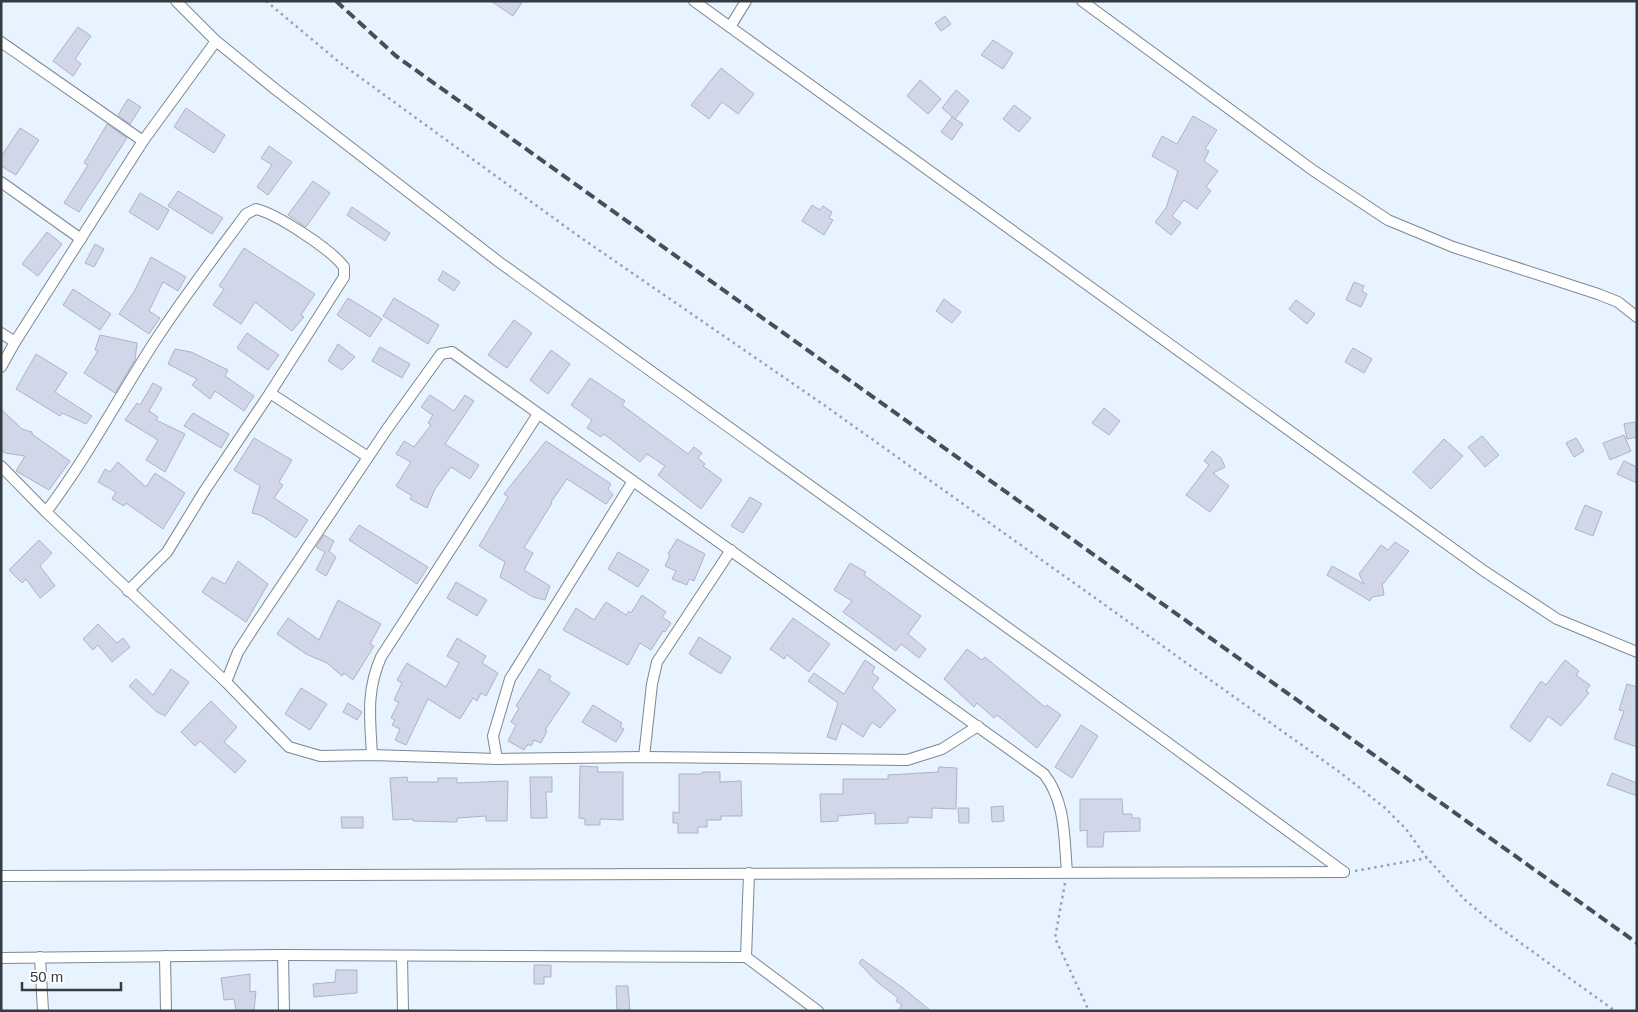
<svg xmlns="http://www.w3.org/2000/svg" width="1638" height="1012" font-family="Arial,sans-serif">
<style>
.building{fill:#d1d6e8;stroke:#afb3c4}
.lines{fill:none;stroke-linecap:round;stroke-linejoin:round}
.street-casing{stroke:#7a8895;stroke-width:12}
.path{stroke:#98a2aa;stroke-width:2.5;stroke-dasharray:2.5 4;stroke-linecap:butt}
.street{stroke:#fff;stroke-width:10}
.rail{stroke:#474f54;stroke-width:4;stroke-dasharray:10 5;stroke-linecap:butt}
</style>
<rect width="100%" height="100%" fill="#e7f3fe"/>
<g class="building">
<polygon points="491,1 523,1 513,16"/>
<polygon points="945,16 951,24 941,31 935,23"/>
<polygon points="78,27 91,36 75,59 81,64 73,76 53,61"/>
<polygon points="993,40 1013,53 1003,69 981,55"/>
<polygon points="721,68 754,94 738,114 722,102 709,119 691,105"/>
<polygon points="920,80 941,99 928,114 907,96"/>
<polygon points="956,90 969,101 955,119 942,108"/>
<polygon points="128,99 141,107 130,124 118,115"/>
<polygon points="1014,105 1031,118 1019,132 1003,119"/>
<polygon points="186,108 225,135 214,153 174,127"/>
<polygon points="1193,116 1217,130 1205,149 1209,151 1204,161 1218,171 1206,187 1211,191 1197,209 1184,200 1172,216 1181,223 1171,235 1155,222 1166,208 1178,171 1152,156 1162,136 1177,144"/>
<polygon points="952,117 963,124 952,140 941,132"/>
<polygon points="107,124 127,138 79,212 64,203 88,165 84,163"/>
<polygon points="20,128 39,140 16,175 1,166 1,157"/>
<polygon points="269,146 292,162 268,195 257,187 272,165 261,158"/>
<polygon points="313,181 330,193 306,227 288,215"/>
<polygon points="178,191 223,218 212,234 168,206"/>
<polygon points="140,193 169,210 158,230 129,212"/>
<polygon points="812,205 820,210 823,206 832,212 829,218 833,220 824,235 802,221"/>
<polygon points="352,207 390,233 385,241 347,215"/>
<polygon points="47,232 62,244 38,276 22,264"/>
<polygon points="95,244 104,249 94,267 85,263"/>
<polygon points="244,248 315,294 301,315 304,317 292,331 255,302 241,324 213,305 224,289 219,286"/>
<polygon points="151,257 186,277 178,291 163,282 149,311 160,318 149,334 119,314 135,290"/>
<polygon points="443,271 460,282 454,291 438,280"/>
<polygon points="1354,282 1364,286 1362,291 1367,294 1361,307 1346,300"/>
<polygon points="73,289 111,314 100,330 63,305"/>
<polygon points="348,298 382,319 370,337 337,315"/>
<polygon points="394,298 439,325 428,344 383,316"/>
<polygon points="944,299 961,312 952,323 936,311"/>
<polygon points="1296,300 1315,314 1307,324 1289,309"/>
<polygon points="514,320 532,333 507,368 488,355"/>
<polygon points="247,333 279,355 268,370 237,348"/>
<polygon points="100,335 137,343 135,360 115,393 84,373 98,351 95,350"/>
<polygon points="338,344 355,357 342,370 328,361"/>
<polygon points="380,347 410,364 402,378 372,361"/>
<polygon points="1353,348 1372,359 1364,373 1345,362"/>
<polygon points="175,349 191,352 228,370 225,376 254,396 244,411 215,391 210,399 192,385 197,379 168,364"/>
<polygon points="551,350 570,364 548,394 530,380"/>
<polygon points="36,354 67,373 55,392 92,416 86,424 62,413 60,416 16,389"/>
<polygon points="590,378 625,401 622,405 688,454 694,447 702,453 698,458 705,464 703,466 722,480 701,509 658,475 665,466 647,454 640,462 604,434 601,437 587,428 592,420 571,405"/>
<polygon points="153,383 162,388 149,411 158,417 156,420 185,434 165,472 146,460 158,440 125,420 137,403 140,405"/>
<polygon points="430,395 454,411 465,395 474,401 445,444 479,465 470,479 451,467 435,489 427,508 410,499 412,496 396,486 411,462 396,454 404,441 414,447 431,425 428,423 433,415 421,407"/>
<polygon points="1104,408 1120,421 1109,435 1092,423"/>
<polygon points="1,409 22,429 32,432 32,434 70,461 49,490 16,471 25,456 5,453 1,450"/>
<polygon points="193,413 229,434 221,448 184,426"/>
<polygon points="1635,422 1637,437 1627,439 1624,424"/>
<polygon points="1624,435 1631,451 1610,460 1603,443"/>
<polygon points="1482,436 1499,455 1485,467 1468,447"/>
<polygon points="254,438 292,460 279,482 283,485 274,498 308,520 296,538 262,516 252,513 260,486 234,470"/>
<polygon points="1576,438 1584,451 1574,457 1566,443"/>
<polygon points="1444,439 1463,456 1431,489 1413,472"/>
<polygon points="546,441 611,484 608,489 613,495 606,504 567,479 551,502 552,503 524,548 533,553 524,570 550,586 545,600 533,597 500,577 505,562 479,546 508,497 504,494"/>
<polygon points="1212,451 1221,458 1225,467 1213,473 1229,486 1210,512 1186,495 1209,465 1204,461"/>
<polygon points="1624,461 1637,467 1637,483 1617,474"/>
<polygon points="118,462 146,487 155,473 185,493 163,529 126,503 124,506 112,499 116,492 98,482 105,469 110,472"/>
<polygon points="750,497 762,504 743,533 731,526"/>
<polygon points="1585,505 1602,512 1593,536 1575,529"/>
<polygon points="359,525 428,567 417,584 349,540"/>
<polygon points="324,535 334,541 329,551 336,557 326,576 316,570 325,552 316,547"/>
<polygon points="677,539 705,554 694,581 689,579 687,585 672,579 676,571 665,566 670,555 668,554"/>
<polygon points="39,540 52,553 40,566 55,586 40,598 26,579 22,583 9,570"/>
<polygon points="1395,542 1409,551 1384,583 1382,582 1384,595 1372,597 1370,601 1327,575 1332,566 1364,584 1359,574 1381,545 1388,550"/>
<polygon points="618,552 649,570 638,587 608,569"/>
<polygon points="238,561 268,584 246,622 202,592 212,577 225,584"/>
<polygon points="850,563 866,572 864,575 921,616 908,634 926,649 919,658 901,644 896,651 843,612 852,601 834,590"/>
<polygon points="456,582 487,600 477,616 447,598"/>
<polygon points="642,595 666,612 662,617 671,623 665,632 663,631 651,650 640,643 628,665 563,630 576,608 594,620 606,602 626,615 629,611 631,613"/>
<polygon points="338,600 381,624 370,644 374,646 353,680 344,673 342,676 327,663 306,654 277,634 288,618 319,640"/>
<polygon points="793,618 830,644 809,672 787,655 784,659 770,649"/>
<polygon points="98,624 117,643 123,638 130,647 112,662 98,645 93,650 83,639"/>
<polygon points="699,637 731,657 721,674 689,654"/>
<polygon points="457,638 486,656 482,663 498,673 486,696 481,693 477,701 473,698 460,719 428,699 406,745 395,740 400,729 392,725 395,720 391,718 399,702 394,700 402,683 397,680 407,663 446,687 459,663 447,656"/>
<polygon points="967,649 982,660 985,657 1045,707 1047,705 1061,715 1037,748 997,715 994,718 977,703 974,707 944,679"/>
<polygon points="865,660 875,667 872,673 879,678 872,688 896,710 880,728 872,722 863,737 842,723 836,740 827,737 838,703 808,681 814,673 844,694"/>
<polygon points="1565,660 1579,671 1576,675 1590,685 1586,691 1589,693 1561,726 1548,716 1530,742 1510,727 1541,681 1546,685"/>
<polygon points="171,669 189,682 165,716 157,712 129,686 136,679 153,695"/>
<polygon points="539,669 551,676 549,680 570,693 545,730 547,731 541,743 534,740 531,746 528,744 524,750 508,741 516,725 511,722 519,708 516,706"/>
<polygon points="1627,684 1637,687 1637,747 1614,739 1624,711 1619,710"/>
<polygon points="301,688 327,704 310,730 285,714"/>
<polygon points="211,701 237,727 224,742 246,761 235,773 200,741 195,746 181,732"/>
<polygon points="348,703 362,712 357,720 343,712"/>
<polygon points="593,705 622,723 620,727 624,729 616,742 582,722"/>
<polygon points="1081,725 1098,736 1072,778 1055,767"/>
<polygon points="580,766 598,767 597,772 623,772 623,820 600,819 600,825 585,825 585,819 579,818"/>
<polygon points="939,767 957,768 956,809 932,808 932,818 908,817 908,823 875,824 875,813 838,816 838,821 821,822 820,794 843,794 843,779 888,779 888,775 938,772"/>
<polygon points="702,772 720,772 720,782 741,781 742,816 721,816 721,820 707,820 707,827 698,827 698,833 678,833 678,823 673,823 673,812 679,813 679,774 702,774"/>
<polygon points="1612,773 1637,783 1637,796 1607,785"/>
<polygon points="407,777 408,782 438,782 438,778 457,778 457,783 508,781 507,821 486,821 486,816 457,818 457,822 413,821 413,819 393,820 390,778"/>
<polygon points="530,777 552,777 552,792 546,792 547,818 531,818"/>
<polygon points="1080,799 1122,799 1123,814 1132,814 1132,818 1140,818 1140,831 1104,832 1103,847 1087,847 1087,830 1080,831"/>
<polygon points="1003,806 1004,821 992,822 991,807"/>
<polygon points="958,808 969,808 969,823 959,823"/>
<polygon points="341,817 363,817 363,828 342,828"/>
<polygon points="862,959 903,988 931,1011 898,1011 902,1005 896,1001 898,998 877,982 859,963"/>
<polygon points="534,965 551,965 551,977 544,977 544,984 534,984"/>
<polygon points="336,970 357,970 357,993 314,997 313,984 335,982"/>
<polygon points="250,974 250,992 256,991 254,1011 236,1011 234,999 224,1000 221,978"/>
<polygon points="616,986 628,986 630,1011 617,1011"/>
</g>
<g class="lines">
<g class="street-casing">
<g id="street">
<polyline points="176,1 216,41 275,89 499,262 1164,740 1344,872"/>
<polyline points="694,1 1484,571 1557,619 1637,652"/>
<polyline points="1082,1 1314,171 1388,220 1453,247 1598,294 1618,302 1637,317"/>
<polyline points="730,27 746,1"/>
<polyline points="1,42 143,141"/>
<polyline points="1,182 81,239"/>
<polyline points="1,333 15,342"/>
<polyline points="1,367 15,342 143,141 216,41"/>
<polyline points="1,466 46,512 226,682 289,747 320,756 372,755 497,759 644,757 907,760 942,749 978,726"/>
<path d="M46,512c41,-54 72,-114 109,-171 28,-43 60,-85 91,-127l10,-5c21,5 76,41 88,58v10l-74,116"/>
<polyline points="128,591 167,552 205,490 270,393 368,457"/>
<path d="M226,682l12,-30 18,-28 131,-195 54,-75 11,-2 592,422c22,28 20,64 23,98"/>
<path d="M372,755c-2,-37 -6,-64 9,-98l157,-243"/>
<polyline points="644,757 652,684 657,662 731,550"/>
<polyline points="497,759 493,736 510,679 633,481"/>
<polyline points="1,876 1344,872"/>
<polyline points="283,955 284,1011"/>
<polyline points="165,956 166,1011"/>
<polyline points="402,956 403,1011"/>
<polyline points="40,957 43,1011"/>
<polyline points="746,957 749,873"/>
<polyline points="1,958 283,955 746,957 818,1011"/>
</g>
</g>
<g class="path">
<polyline points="266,1 339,62 577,235 824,405 1341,773 1385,808 1406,829 1427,858 1464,899 1489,920 1615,1011"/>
<polyline points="1355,871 1427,858"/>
<polyline points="1065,883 1055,938 1089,1011"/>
</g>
<use href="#street" class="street"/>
<polyline class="rail" points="336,1 396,56 1637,943"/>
</g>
<rect width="1638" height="1012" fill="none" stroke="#353c41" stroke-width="5"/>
<path d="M22 982v8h99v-8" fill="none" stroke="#353c41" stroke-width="2.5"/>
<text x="30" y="982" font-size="15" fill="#353c41" stroke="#ffffff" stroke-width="4" paint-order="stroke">50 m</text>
</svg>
